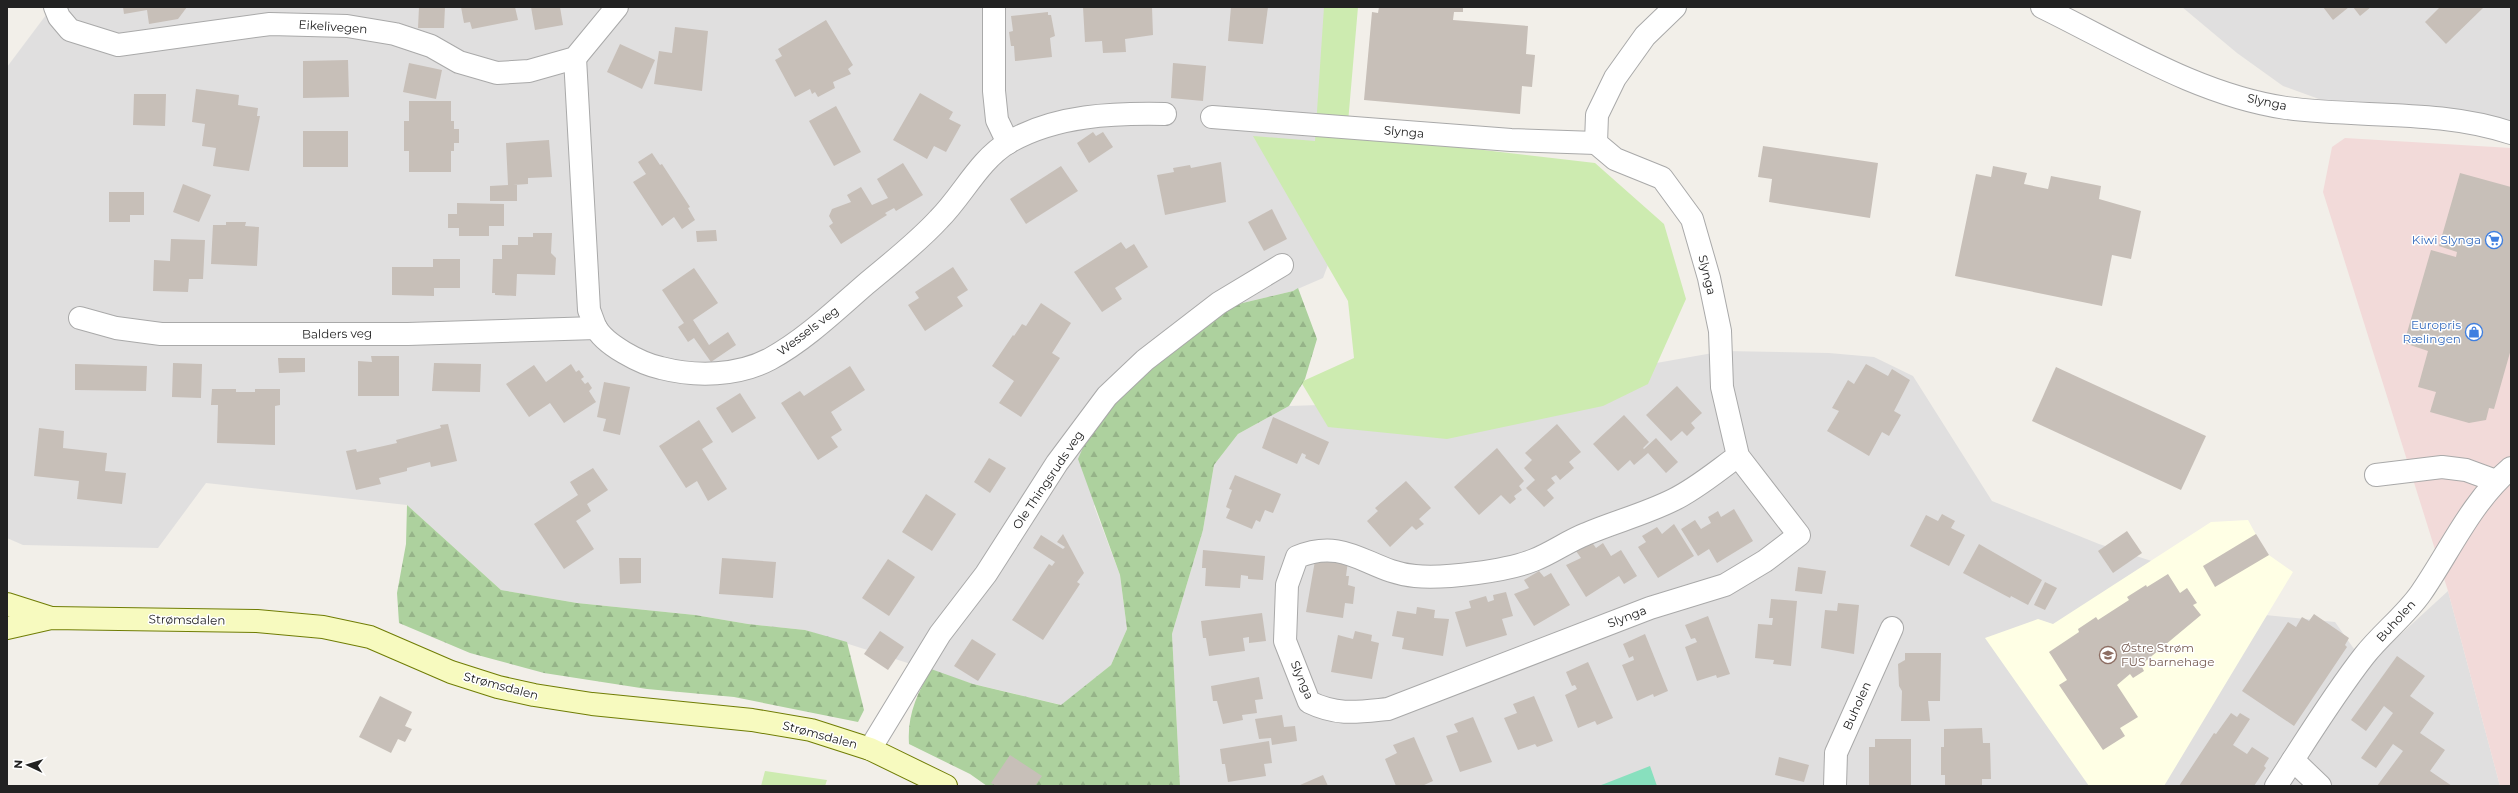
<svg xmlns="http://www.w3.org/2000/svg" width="2518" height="793" font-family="Montserrat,sans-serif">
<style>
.residential{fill:#e0dfdf}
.commercial{fill:#f2dad9}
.education{fill:#ffffe5}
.grass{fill:#cdebb0}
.forest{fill:url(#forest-firs)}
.pitch{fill:#88e0be}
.building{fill:#c7bfb8}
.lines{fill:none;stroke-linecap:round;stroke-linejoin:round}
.minor-casing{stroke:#a9a9a9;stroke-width:24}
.secondary-casing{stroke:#707d05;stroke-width:24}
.minor{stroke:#fff;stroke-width:22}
.secondary{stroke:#f7fabf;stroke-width:22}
.labels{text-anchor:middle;stroke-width:3;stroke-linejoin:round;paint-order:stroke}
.street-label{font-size:12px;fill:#222;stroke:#fff}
.shop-label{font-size:12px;fill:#366cbe;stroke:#fff;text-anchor:end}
.education-label{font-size:12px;fill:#785e54;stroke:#fff;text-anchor:start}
</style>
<defs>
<pattern id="forest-firs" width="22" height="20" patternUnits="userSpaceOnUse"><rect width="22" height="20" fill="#add19e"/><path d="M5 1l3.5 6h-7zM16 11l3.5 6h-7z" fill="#95b388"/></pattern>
</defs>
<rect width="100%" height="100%" fill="#f2efe9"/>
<g class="residential">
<polygon points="52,7 1345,7 1335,246 1323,278 1293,291 1230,306 1094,506 1120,575 1127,629 1111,665 1062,705 973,684 805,630 748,624 695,615 577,603 501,590 407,505 206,483 158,548 23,545 7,538 7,67"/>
<polygon points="2182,7 2511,7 2511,131 2330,103 2283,86 2237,53"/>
<polygon points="1724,351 1829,353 1874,357 1913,376 1992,501 2099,544 2164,565 2255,614 2335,622 2366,666 2448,591 2500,786 1180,786 1172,634 1203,530 1214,465 1238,434 1289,406 1443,401"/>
</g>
<polygon class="commercial" points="2345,138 2511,148 2511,786 2500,786 2448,591 2323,192 2332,147"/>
<polygon class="education" points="2248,520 2266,553 2293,572 2164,786 2089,786 1985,638 2038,619 2053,624 2211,522"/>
<g class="grass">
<polygon points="1324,7 1358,7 1347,134 1595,163 1664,224 1686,299 1648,384 1603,406 1447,439 1328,427 1301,382 1354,358 1348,301 1253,136 1315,141"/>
<polygon points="765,771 827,780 825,786 761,786"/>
</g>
<g class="forest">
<path d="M1298,288l19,51 -12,40 -16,27 -51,28 -24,31 -11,65 -31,104 8,152h-193l-17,-12 -61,-30c-2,-29 8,-50 22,-75l42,15 88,21 50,-40 16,-36 -7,-54 -42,-116 22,-51 130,-102 63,-15z"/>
<polygon points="407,505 501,590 577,603 695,615 748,624 805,630 847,642 864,710 858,722 734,697 647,689 544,673 470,653 399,623 397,593 406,544"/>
</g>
<polygon class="pitch" points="1650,766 1657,786 1598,786 1604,784"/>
<g class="building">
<polygon points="123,7 187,7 178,19 149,24 147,10 124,14"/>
<polygon points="419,7 445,7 444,28 418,28"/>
<polygon points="461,7 515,7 518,20 472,29 470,22 464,23"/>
<polygon points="531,7 560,7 563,25 535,30"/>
<polygon points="1083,7 1152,7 1153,35 1125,39 1126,52 1103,53 1102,41 1085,42"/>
<polygon points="1231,7 1268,7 1263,44 1228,41"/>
<polygon points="1379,7 1463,7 1463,12 1454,12 1453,20 1528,26 1526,54 1535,55 1532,87 1522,86 1520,114 1364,100 1372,12 1378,13"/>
<polygon points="2323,7 2349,7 2333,20"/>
<polygon points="2353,7 2371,7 2360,16"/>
<polygon points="2440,7 2484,7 2446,44 2425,22"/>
<polygon points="1048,12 1048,15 1051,15 1055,36 1050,38 1052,57 1015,61 1014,46 1011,46 1009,32 1013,31 1011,16"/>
<polygon points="826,20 853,65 848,69 851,74 833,82 835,88 818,97 815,92 812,94 810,89 795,97 775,60 782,56 778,49"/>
<polygon points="675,27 708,31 702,91 654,84 659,51 672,53"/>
<polygon points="620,44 655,60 642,89 607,72"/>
<polygon points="348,60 349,97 303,98 303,61"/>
<polygon points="409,63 442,70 436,99 403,92"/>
<polygon points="1173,63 1206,66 1203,101 1171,98"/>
<polygon points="196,89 239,95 238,105 258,108 257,116 260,116 249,171 213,166 216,148 202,146 205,124 192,122"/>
<polygon points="920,93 953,112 949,119 961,125 946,152 934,146 927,159 893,140"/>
<polygon points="134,94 166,94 165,126 133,125"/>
<polygon points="409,101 451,101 451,121 454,121 454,129 459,129 459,143 454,143 454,151 451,151 451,172 409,172 409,151 404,151 404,121 409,121"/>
<polygon points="836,106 861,152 834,166 809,121"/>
<rect x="303" y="131" width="45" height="36"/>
<polygon points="1093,132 1096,136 1103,132 1113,147 1089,163 1077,143"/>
<polygon points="549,140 552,177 528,178 528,184 513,185 517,185 517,201 490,201 490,186 508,185 506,143"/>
<polygon points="1763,146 1878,163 1870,218 1769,202 1772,179 1758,177"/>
<polygon points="652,153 660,165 662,164 690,207 688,208 695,220 682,229 674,217 662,226 633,182 646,174 638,162"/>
<polygon points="1221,162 1226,202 1165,215 1157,175 1174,172 1173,168 1190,165 1191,168"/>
<polygon points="903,163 923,195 896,211 894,208 885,213 887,215 841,244 829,226 833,223 829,216 832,209 851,202 847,195 861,187 872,205 888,198 877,179"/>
<polygon points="1061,166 1078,191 1026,224 1010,199"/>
<polygon points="1993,166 2027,173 2024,184 2048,189 2051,176 2101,186 2099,199 2141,211 2131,259 2112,255 2102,306 1955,276 1976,174 1991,177"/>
<polygon points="2460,173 2511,187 2511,349 2494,409 2489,408 2486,420 2469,423 2430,412 2436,392 2418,387 2428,351 2404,343 2431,250 2456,257 2457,252 2439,246"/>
<polygon points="183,184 211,195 199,222 173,212"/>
<polygon points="109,192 144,192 144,215 130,215 130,222 109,222"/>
<polygon points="457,203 504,204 504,226 489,226 489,236 459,236 459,228 448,228 448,214 457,214"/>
<polygon points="1272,209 1287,239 1264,251 1248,222"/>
<polygon points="226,222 246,222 245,226 259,227 257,266 211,264 213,225 226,225"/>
<polygon points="716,230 717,241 697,242 696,231"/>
<polygon points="533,233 552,233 551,253 556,258 555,275 517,274 516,296 495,295 495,293 492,293 493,259 502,259 502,245 518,245 518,237 533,237"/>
<polygon points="171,239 205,240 203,279 189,279 188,292 153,291 154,260 170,261"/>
<polygon points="1121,242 1126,249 1134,244 1148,267 1115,288 1122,299 1102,312 1074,272"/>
<polygon points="433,259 460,259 460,288 434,288 434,296 392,295 392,267 433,267"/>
<polygon points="953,267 968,290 957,297 963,306 925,331 908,305 919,298 915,292"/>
<polygon points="694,268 718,303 693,320 709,345 728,332 736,345 711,362 694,338 688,342 678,327 684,323 662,290"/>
<polygon points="1041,303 1071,323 1052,353 1060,358 1021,417 999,403 1014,381 992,366 1013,335 1014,336 1022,324 1026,326"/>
<polygon points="371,356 399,356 399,396 358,396 358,361 372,362"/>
<polygon points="278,358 305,358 305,372 279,373"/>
<polygon points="173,363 202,364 201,398 172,397"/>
<polygon points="434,363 481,364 480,392 432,391"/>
<polygon points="75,364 147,366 146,391 75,390"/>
<polygon points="571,364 576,372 579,370 584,377 581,379 585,384 588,382 592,388 589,391 596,402 564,423 550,403 529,417 506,384 534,365 546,382"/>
<polygon points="1866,364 1888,376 1892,369 1910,380 1894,411 1901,415 1889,436 1882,432 1869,456 1827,431 1839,411 1832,408 1848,380 1854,384"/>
<polygon points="850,366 865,390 831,412 842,430 831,437 838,447 818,460 781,403 800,391 804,396"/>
<polygon points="2056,367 2206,436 2181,490 2032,421"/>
<polygon points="604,382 630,387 620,435 603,431 606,419 597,417"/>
<polygon points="1677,386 1702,413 1691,423 1695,428 1687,436 1682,431 1671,441 1646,415"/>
<polygon points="212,389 236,389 236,392 255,392 255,389 280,389 280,405 275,406 275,445 217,443 218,405 211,405"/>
<polygon points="740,393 756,418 732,433 716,408"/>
<polygon points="1624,415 1649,442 1643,448 1644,449 1656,438 1678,462 1666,473 1648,453 1634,465 1630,460 1618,471 1593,444"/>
<polygon points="1273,417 1329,442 1319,465 1305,458 1306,455 1302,453 1297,464 1262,448"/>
<polygon points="699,420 713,442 702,449 727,489 708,501 697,481 686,488 659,446"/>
<polygon points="448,424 457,461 431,467 430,462 407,468 407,471 379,478 381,484 356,490 346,451 356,449 357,452 397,443 396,440 441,428 440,425"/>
<polygon points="1557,424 1581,452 1569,462 1574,468 1560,480 1556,475 1551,478 1555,483 1547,490 1554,498 1544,507 1526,488 1535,480 1524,468 1532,460 1525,453"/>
<polygon points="39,428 64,431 63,448 107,453 105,471 126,473 122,504 77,499 79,481 34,476"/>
<polygon points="1497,448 1524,481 1519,486 1522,490 1514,496 1516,499 1510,504 1501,495 1479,515 1454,487"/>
<polygon points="989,458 1006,468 990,493 974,482"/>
<polygon points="593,468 608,490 587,504 591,511 576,521 594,549 564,569 534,524 578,495 570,482"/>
<polygon points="1235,475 1281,494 1273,513 1265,510 1260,522 1256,520 1252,529 1226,518 1230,509 1226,507 1232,490 1229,489"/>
<polygon points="1406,481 1431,508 1419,519 1424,524 1416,530 1412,526 1390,547 1367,521 1378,511 1375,508"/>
<polygon points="926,494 956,514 932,551 902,532"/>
<polygon points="1734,509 1753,541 1717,563 1709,549 1698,556 1681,529 1695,520 1701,529 1711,523 1708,517 1718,511 1721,517"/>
<polygon points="1942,514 1955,521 1951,528 1965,535 1949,566 1910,546 1926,515 1938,521"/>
<polygon points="1674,524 1694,556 1658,578 1638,547 1646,542 1642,536 1657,527 1662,534"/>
<polygon points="2127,531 2142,553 2113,573 2098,551"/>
<polygon points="1063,534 1084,573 1077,582 1080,584 1043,640 1012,620 1049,564 1052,566 1055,562 1033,548 1041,535 1063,549 1065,547 1057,542"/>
<polygon points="2256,534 2269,555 2215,587 2203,566"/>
<polygon points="1591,541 1596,548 1603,543 1611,556 1621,550 1637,576 1624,584 1619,576 1586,597 1566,565 1581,558 1576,551"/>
<polygon points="1979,544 2042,580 2028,605 2011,596 2010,598 1963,573"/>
<polygon points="1203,550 1265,556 1263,580 1248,579 1248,576 1241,575 1240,588 1205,586 1206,568 1202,568"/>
<polygon points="1316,555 1348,561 1346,576 1349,576 1348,585 1355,587 1353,604 1345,603 1343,618 1306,612"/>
<polygon points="619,558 641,558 641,583 620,584"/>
<polygon points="722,558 776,562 773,598 719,594"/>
<polygon points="888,559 915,577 889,616 862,598"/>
<polygon points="1798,567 1826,571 1822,594 1795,591"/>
<polygon points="1539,571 1544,577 1551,573 1570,605 1534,626 1514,594 1529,588 1524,580"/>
<polygon points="2168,574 2180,593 2187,588 2197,603 2193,605 2201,615 2141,665 2144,671 2133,678 2130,674 2117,685 2138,717 2120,728 2125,736 2103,750 2059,685 2067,680 2049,652 2079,632 2078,629 2096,617 2098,620 2129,600 2127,597 2146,585 2147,587"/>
<polygon points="2045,582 2057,588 2045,610 2034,605"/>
<polygon points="1506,592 1513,616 1502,619 1507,635 1466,647 1455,612 1471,608 1469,601 1486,596 1488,602 1494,600 1493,595"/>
<polygon points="1771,599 1797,601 1791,666 1773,664 1774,660 1755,658 1758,624 1772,625 1773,618 1769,618"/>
<polygon points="1838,603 1859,605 1854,654 1821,648 1825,610 1837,611"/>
<polygon points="1417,607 1435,610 1434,618 1449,619 1443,656 1402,649 1404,638 1392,636 1397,611 1416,614"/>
<polygon points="1262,613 1266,641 1249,643 1249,637 1243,638 1245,651 1209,656 1206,638 1203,638 1201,621"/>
<polygon points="2314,614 2349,638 2345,645 2347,647 2294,726 2242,691 2288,622 2296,627 2302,617 2309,621"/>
<polygon points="1708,616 1730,674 1717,678 1716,675 1697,681 1685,647 1697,642 1695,638 1691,639 1685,625"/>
<polygon points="880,631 904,647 888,670 864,654"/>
<polygon points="1355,631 1372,635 1371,641 1379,643 1372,679 1331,672 1338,635 1353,639"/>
<polygon points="1645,634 1668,691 1654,697 1653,694 1637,701 1622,665 1634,660 1633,656 1629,658 1623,644"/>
<polygon points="972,639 996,654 978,681 954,666"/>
<polygon points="1905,653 1941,653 1940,701 1928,701 1930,721 1901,721 1902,691 1899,686 1898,664 1905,660"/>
<polygon points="2397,656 2425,676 2410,696 2434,713 2420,733 2445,750 2430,771 2452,786 2377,786 2403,751 2393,744 2376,768 2361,758 2393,713 2384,706 2366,731 2351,720"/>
<polygon points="1588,662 1613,718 1597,725 1595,721 1578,728 1565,695 1577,689 1575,685 1572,686 1566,672"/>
<polygon points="1259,677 1263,699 1255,700 1257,713 1242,715 1243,720 1223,724 1217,701 1213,701 1211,686"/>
<polygon points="380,696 412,712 405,726 412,729 405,742 398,739 391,753 359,737"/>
<polygon points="1534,696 1553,741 1537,747 1535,744 1518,750 1504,718 1517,713 1513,704"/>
<polygon points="2231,713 2237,717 2240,713 2250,719 2233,745 2247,754 2252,747 2269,758 2264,766 2266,768 2254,786 2179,786 2214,733 2216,734"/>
<polygon points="1282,715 1284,727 1295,726 1297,741 1272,745 1271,738 1259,739 1255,719"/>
<polygon points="1473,717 1492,762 1460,772 1446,736 1458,732 1454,724"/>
<polygon points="1982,728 1983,743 1990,743 1991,779 1982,779 1982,786 1945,786 1945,775 1941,775 1941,747 1944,747 1944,729"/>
<polygon points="1414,737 1433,781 1422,786 1396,786 1385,759 1397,753 1393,745"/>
<polygon points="1875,739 1911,739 1911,786 1869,785 1869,747 1875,747"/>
<polygon points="1269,741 1272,763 1264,764 1266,776 1228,782 1225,764 1222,764 1220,749"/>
<polygon points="1010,755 1042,776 1035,786 996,786 991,783"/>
<polygon points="1779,757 1809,765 1804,782 1775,775"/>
<polygon points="1323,775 1328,786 1295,786 1300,785"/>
</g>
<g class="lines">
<g class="minor-casing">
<g id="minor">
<polyline points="55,7 59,17 70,30 118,45 270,24 347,26 395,34 431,46 459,62 497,73 529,71 575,58 617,7"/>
<polyline points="994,7 994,91 997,120 1008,143"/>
<path d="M1675,7l-30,29 -30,42 -18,37 -1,28 19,16 47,19 30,41 17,59 11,53 2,56 16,69 61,79 -34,26 -40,24 -75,23 -262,101c-30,3 -50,7 -79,-7l-24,-61 2,-56 10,-28c50,-21 72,15 118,19 29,3 92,-5 119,-16 18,-7 34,-19 52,-26 28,-12 59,-20 87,-34 23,-11 44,-29 65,-44"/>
<path d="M2042,7c78,38 156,88 244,101 74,10 154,1 225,25"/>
<path d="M575,58l14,252c2,5 4,11 6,16 9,19 47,38 66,42 35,9 77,8 109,-9 35,-19 66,-49 96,-75 25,-21 51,-41 73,-65 24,-24 40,-59 70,-77 47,-27 104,-29 156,-28"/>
<polyline points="1212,117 1511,140 1596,143"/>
<polyline points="80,318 116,328 161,334 408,334 596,328"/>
<polyline points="2376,475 2442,467 2466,470 2496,481"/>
<polyline points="870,749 940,634 986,574 1057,463 1107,396 1145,360 1219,303 1282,265"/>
<polyline points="2293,760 2320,786"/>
<polyline points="1835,786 1836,753 1892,628"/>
<path d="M2276,786c29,-44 56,-89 88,-130 17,-22 41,-40 57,-63 29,-42 50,-91 90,-125"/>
</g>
</g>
<g class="secondary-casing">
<g id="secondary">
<polyline points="7,604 51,618"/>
<polyline points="7,628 51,618 257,621 323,627 370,637 451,672 498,687 534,695 592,704 752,720 811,730 870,749 946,786"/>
</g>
</g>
<use href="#minor" class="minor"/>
<use href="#secondary" class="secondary"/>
</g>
<defs>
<g id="supermarket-ring" transform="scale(0.9)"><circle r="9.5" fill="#fff" stroke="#3f7fe0" stroke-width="1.5"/><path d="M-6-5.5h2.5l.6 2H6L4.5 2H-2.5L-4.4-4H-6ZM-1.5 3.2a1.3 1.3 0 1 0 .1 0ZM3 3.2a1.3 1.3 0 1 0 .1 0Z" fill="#3f7fe0"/></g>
<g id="shop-ring" transform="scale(0.9)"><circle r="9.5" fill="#fff" stroke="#3f7fe0" stroke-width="1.5"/><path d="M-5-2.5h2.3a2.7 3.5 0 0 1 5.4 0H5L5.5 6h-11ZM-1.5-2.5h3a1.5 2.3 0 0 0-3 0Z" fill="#3f7fe0"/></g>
<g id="school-ring" transform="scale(0.9)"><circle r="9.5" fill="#fff" stroke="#8d6e63" stroke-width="1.5"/><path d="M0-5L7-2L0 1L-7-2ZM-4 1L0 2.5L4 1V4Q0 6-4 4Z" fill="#8d6e63"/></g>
</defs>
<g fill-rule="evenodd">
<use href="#supermarket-ring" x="2494" y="240"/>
<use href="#shop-ring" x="2474" y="332"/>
<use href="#school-ring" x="2108" y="655"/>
</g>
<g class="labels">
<g class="street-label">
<text transform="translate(333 27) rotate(4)" y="4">Eikelivegen</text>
<text transform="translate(2267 102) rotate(12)" y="4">Slynga</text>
<text transform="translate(1404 132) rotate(5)" y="4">Slynga</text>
<text transform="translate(1707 275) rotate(76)" y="4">Slynga</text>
<text transform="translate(808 331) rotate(-37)" y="4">Wessels veg</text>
<text transform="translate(337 334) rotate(-1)" y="4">Balders veg</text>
<text transform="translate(1048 480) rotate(-56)" y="4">Ole Thingsruds veg</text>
<text transform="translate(1627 617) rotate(-21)" y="4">Slynga</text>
<text transform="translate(187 620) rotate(1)" y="4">Strømsdalen</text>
<text transform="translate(2396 621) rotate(-48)" y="4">Buholen</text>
<text transform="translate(1302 680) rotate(67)" y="4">Slynga</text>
<text transform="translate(501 686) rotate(15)" y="4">Strømsdalen</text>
<text transform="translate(1857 706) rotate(-66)" y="4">Buholen</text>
<text transform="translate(820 735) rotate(15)" y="4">Strømsdalen</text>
</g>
<g class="shop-label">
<text x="2481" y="244">Kiwi Slynga</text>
<text x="2461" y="329">Europris<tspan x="2461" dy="14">Rælingen</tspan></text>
</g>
<g class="education-label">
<text x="2121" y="652">Østre Strøm<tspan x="2121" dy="14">FUS barnehage</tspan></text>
</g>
</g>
<rect width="2518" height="793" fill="none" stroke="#222222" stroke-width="16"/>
<g transform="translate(28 765) rotate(274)" stroke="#ffffff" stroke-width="3" paint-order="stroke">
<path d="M0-3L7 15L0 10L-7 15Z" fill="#222222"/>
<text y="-6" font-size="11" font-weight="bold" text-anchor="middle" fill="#222222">N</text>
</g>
</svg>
